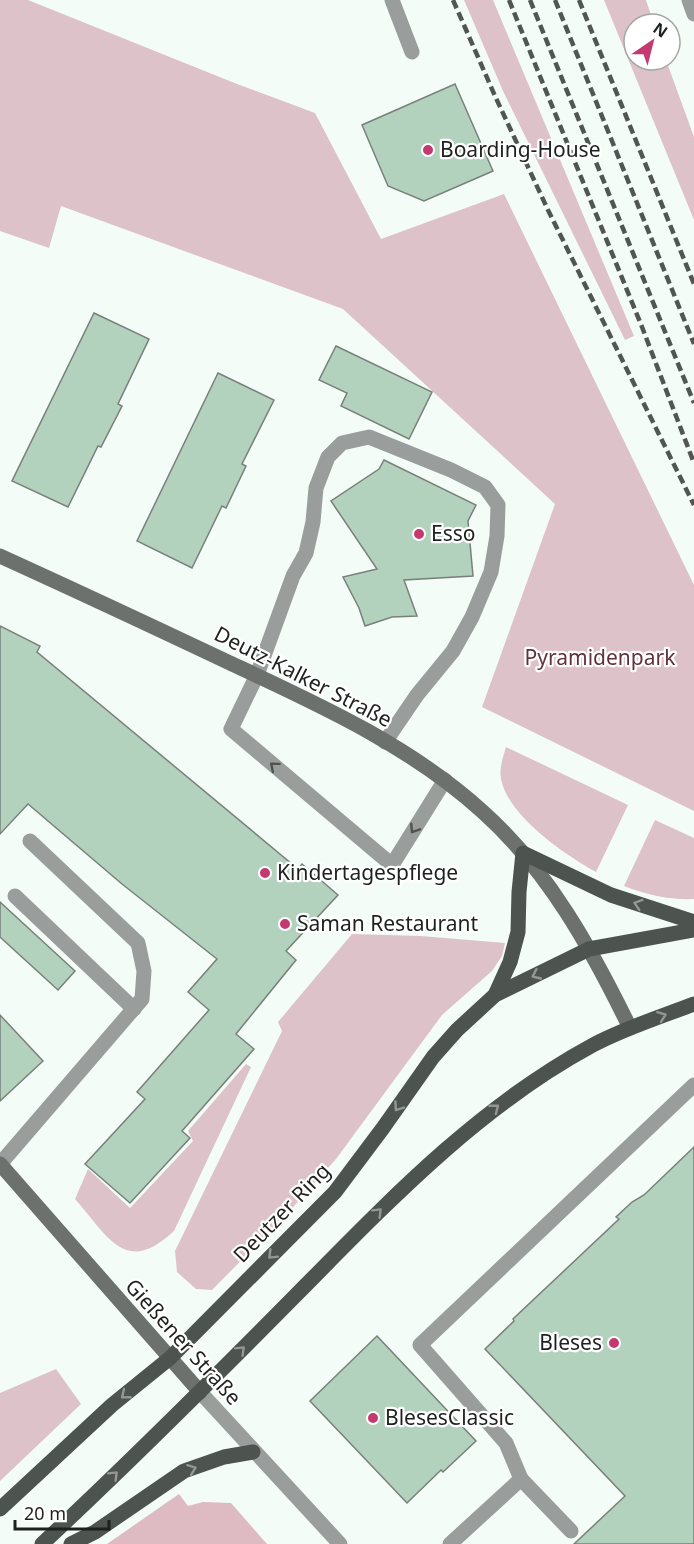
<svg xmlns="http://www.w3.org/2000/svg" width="694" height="1544" font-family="'Noto Sans',sans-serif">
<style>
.green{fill:#ddc3c9}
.forest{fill:#debac3}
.building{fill:#b3d2be;stroke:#79807b;stroke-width:1.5}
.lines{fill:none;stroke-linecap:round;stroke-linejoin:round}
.lane{stroke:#999d9b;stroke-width:15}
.street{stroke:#999d9b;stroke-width:15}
.secondary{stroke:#6c716e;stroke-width:15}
.primary{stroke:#4d534f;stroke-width:15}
.rail{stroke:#515653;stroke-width:4.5;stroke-dasharray:9 4.5;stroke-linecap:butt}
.oneway{stroke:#4f5351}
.oneway2{stroke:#949895}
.poi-dot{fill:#c4396f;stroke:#fff;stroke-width:2}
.labels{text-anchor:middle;stroke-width:4.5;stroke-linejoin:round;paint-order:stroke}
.poi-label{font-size:21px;fill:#1e211f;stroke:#fff;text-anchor:start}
.park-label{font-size:21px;fill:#623140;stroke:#fff}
.street-label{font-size:21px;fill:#1e211f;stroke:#fff}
</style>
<rect width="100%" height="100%" fill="#f3fcf6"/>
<g class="green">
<polygon points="0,0 28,0 237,84 315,113 381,239 504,194 694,585 694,811 482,707 555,504 343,309 61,206 49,248 0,231"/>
<polygon points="464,0 493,0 634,336 625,340 503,91"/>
<polygon points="604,0 646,0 654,24 634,24 634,60 666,60 694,137 694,220"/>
<path d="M506,747l122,58 -32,67c-31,-17 -88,-56 -95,-93 -2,-11 2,-21 5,-32z"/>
<path d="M655,820l39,18v61c-24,1 -47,-4 -70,-13z"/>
<polygon points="352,934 421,936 505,943 502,956 492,971 442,1015 336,1159 285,1216 212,1290 196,1289 177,1272 175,1251 282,1031 278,1022"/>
<path d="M246,1064l5,3 -77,164c-49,46 -66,5 -99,-32l13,-30 42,39 63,-67 -5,-10z"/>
<polygon points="56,1369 81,1404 0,1481 0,1393"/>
</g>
<polygon class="forest" points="179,1494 188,1506 203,1502 231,1503 267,1544 107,1544"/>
<g class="building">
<polygon points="455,84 493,171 424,201 388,186 362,125"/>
<polygon points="94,313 149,339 118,404 122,406 101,447 98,446 68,507 12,481"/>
<polygon points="336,346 432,392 409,439 341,406 347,393 319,380"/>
<polygon points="218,373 274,400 242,464 246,466 226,508 222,506 192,568 137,541"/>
<polygon points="384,460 476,505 468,521 473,576 404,580 417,616 392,617 365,626 359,608 343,577 377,569 331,501 379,469"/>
<polygon points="0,626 40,646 37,652 298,869 302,864 338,895 286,951 296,960 236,1034 254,1049 182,1131 190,1138 130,1203 85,1164 145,1099 137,1092 209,1010 188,992 217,959 122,884 28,804 0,834"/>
<polygon points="0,902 75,971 58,990 0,937"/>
<polygon points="0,1015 43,1061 0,1101"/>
<polygon points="694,1147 694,1544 574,1544 625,1496 485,1349 514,1321 513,1319 619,1219 616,1217 632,1202 644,1195"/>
<polygon points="377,1336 476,1441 443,1472 441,1470 407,1503 310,1401"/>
</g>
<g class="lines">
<g class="lane">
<polyline points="392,0 412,52"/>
<polyline points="689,0 694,14"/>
<polyline points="385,742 417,695 453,651 472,617 491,572 497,536 498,505 485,487 451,470 369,437 342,443 328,457 316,488 313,522 306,553 293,576 257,675 231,729 392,865 445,780"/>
<polyline points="15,896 134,1009"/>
<polyline points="0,1164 142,999 144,971 138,943 30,841"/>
<polyline points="521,1479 571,1531"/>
<polyline points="450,1544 521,1479 506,1443 420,1345 694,1085"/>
</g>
<polyline class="street" points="200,1392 340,1544"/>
<g class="secondary">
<path d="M0,556c77,35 154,71 230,107 88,41 181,83 253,149 65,58 109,138 147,216"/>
<polyline points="0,1164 200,1392"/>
</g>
<g class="primary">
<polyline points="495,995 510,962 518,932 519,892 523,853 611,895 694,922"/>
<polyline points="0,1509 112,1405 170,1358 335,1192 383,1128 433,1057 457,1030 495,995 589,949 694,930"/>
<path d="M42,1544c87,-81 172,-166 256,-251 91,-92 180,-186 295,-248 32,-17 67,-28 101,-41"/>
<polyline points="71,1544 95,1532 184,1471 224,1457 253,1452"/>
</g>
<g class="rail">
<polyline points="453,0 495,96 548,210 694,505"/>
<polyline points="509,0 642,327 694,463"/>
<polyline points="530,0 694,403"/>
<polyline points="555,0 694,344"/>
<polyline points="579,0 694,284"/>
</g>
</g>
<defs><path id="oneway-chevron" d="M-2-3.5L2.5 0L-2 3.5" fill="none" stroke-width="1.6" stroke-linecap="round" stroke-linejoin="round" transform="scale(1.5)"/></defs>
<g class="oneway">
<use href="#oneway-chevron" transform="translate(274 766) rotate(-140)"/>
<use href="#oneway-chevron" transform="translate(414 829) rotate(123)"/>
</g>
<g class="oneway2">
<use href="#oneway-chevron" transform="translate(638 904) rotate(-162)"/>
<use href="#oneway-chevron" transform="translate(536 975) rotate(155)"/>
<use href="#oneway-chevron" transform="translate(662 1016) rotate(-20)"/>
<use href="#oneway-chevron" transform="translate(398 1107) rotate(125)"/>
<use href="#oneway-chevron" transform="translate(495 1108) rotate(-38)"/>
<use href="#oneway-chevron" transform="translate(378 1212) rotate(-45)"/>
<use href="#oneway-chevron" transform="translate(272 1255) rotate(135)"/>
<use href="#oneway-chevron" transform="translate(241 1350) rotate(-45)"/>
<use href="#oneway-chevron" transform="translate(125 1395) rotate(141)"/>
<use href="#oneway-chevron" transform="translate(192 1469) rotate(-21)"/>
<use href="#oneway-chevron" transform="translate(114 1475) rotate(-45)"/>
</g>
<g class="poi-dot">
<circle cx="428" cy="150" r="6"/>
<circle cx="419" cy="534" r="6"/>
<circle cx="265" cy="873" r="6"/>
<circle cx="285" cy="924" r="6"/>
<circle cx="614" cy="1343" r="6"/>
<circle cx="373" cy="1418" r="6"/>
</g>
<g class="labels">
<g class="poi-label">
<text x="440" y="157">Boarding-House</text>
<text x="431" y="541">Esso</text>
<text x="277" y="880">Kindertagespflege</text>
<text x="297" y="931">Saman Restaurant</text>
<text x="602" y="1350" text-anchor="end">Bleses</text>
<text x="385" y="1425">BlesesClassic</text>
</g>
<g class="park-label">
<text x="600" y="665">Pyramidenpark</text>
</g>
<g class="street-label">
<text transform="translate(303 677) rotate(27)" y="7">Deutz-Kalker Straße</text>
<text transform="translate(282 1213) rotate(-46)" y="7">Deutzer Ring</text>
<text transform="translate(183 1342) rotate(48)" y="7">Gießener Straße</text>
</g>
</g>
<g transform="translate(652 42) rotate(35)"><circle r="28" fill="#ffffff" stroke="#a5a6a5" stroke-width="1.5"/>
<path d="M0-4.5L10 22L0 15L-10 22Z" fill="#c4396f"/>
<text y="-9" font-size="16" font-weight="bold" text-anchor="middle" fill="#1e211f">N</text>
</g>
<path d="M15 1520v9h94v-9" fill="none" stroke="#1e211f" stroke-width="3"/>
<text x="24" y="1520" font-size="18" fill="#1e211f" stroke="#ffffff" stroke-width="4.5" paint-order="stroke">20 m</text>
</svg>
